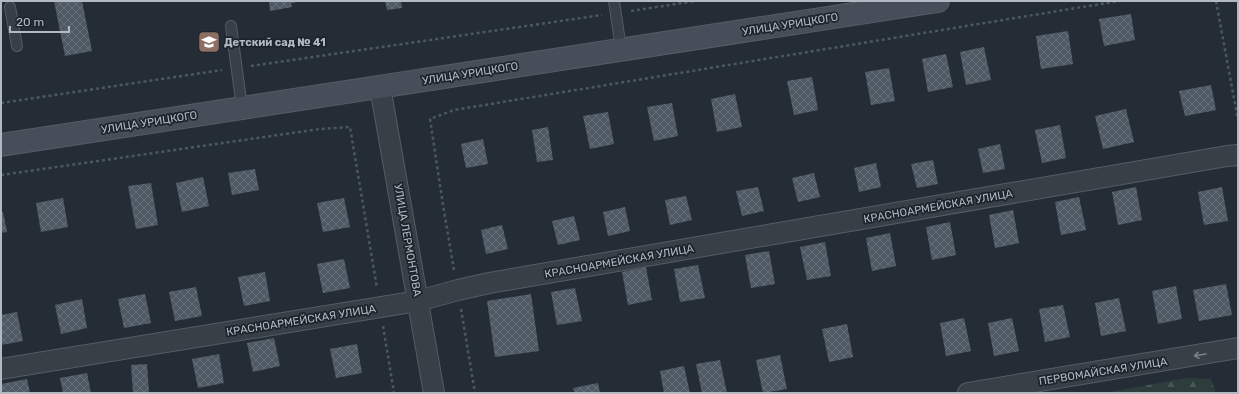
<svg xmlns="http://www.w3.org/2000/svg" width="1239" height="394" font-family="Rubik,sans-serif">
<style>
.forest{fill:url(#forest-firs)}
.building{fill:url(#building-cross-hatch)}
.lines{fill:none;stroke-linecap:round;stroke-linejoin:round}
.lane-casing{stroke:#555c65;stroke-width:12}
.street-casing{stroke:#555c65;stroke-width:22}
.secondary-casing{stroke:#555c65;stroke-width:24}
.path{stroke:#4a5a5c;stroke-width:2.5;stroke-dasharray:3 3;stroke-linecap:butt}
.lane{stroke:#373f47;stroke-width:10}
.street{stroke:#373f47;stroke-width:20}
.secondary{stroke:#464e59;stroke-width:22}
.oneway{stroke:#7b828b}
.labels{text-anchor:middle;stroke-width:3.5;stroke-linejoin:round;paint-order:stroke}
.street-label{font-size:11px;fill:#b2b9c3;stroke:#1c242b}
.poi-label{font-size:11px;font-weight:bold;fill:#b2b9c3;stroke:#1c242b;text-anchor:start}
</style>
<defs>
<pattern id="forest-firs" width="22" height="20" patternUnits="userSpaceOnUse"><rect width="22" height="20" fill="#2c3d3c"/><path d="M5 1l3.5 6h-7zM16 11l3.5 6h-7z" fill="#485757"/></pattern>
<pattern id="building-cross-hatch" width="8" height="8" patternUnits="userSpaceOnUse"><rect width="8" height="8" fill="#4f5964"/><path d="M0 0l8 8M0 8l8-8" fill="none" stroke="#666f79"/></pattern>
</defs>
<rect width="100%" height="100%" fill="#242d36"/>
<polygon class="forest" points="1186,378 1211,379 1216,393 1105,393"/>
<g class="building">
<polygon points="54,1 82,1 92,51 65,56"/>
<polygon points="269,1 298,1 298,2 291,3 292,7 270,11"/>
<polygon points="385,1 401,1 402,8 387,10"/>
<polygon points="1131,14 1135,40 1104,46 1099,19"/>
<polygon points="1068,31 1073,64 1041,69 1036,36"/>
<polygon points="984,47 991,80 966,85 960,52"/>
<polygon points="946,54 953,87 928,92 922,59"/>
<polygon points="889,68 895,101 871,105 865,72"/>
<polygon points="812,77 818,110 794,115 787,81"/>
<polygon points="1211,85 1216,110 1185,116 1179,91"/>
<polygon points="735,94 742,127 717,132 711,99"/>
<polygon points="672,103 678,136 654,141 647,107"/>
<polygon points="1126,109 1134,142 1103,149 1095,116"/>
<polygon points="608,112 614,144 590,149 583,116"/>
<polygon points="1060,125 1066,158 1042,163 1035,130"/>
<polygon points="548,127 553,160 537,162 532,130"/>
<polygon points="483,139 488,164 466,168 461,144"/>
<polygon points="1000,144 1005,169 983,173 978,149"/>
<polygon points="933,160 938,184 917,188 911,164"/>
<polygon points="876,163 881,187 859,192 854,168"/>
<polygon points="255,169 259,190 232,195 228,173"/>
<polygon points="814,173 820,197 798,202 792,178"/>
<polygon points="203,177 209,206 182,212 176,183"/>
<polygon points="151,183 158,225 136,229 128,186"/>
<polygon points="758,187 764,211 742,216 736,191"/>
<polygon points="1136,187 1142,220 1118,225 1112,192"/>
<polygon points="1222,187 1228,221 1204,225 1198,192"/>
<polygon points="686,196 692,220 670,225 665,200"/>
<polygon points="1079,197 1086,230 1061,235 1055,202"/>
<polygon points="63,198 68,227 41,232 36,203"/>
<polygon points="344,198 350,227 323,232 317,203"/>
<polygon points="625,207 630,231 608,236 603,212"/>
<polygon points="1013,210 1019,243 995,248 989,215"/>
<polygon points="1,212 3,212 7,232 1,233"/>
<polygon points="574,216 580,240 558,245 552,221"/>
<polygon points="950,222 956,255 932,260 926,227"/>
<polygon points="502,225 508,249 486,254 481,230"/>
<polygon points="890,233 896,266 872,271 866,238"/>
<polygon points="825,242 831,276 807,280 800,247"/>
<polygon points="769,251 775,284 751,288 745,255"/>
<polygon points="344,259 350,288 323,293 317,264"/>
<polygon points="698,265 705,298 680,302 674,269"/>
<polygon points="646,267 652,300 628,305 622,272"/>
<polygon points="265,272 270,301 244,306 238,277"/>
<polygon points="1226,284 1232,315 1199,321 1193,290"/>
<polygon points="1176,286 1182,319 1158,324 1152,291"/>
<polygon points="196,287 202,316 175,321 169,292"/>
<polygon points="575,288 582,321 557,325 551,292"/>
<polygon points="145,294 151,323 124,328 118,299"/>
<polygon points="531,294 539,351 495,357 487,301"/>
<polygon points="1119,298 1126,331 1101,336 1095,303"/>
<polygon points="82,299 87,328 61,334 55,305"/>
<polygon points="1063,305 1070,337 1045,342 1039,309"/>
<polygon points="17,312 23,341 1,345 1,315"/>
<polygon points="964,318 971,351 946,356 940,323"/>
<polygon points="1012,318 1019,351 994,356 988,323"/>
<polygon points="847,324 853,357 829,362 822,329"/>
<polygon points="274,338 280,366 253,372 247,343"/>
<polygon points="357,344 362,373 336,378 330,349"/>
<polygon points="219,354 224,383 198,388 192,359"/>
<polygon points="780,355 787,389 763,393 756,360"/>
<polygon points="720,360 727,393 702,393 696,364"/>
<polygon points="147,364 149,392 133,393 131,365"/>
<polygon points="684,366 690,393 664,393 660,371"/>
<polygon points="87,373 91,393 63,393 60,378"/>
<polygon points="27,379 30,393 2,393 1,384"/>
<polygon points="598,383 600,393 575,393 573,388"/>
</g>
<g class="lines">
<g class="lane-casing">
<g id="lane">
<polyline points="614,1 621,49"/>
<polyline points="10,7 17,46"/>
<polyline points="231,26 242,108"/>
</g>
</g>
<g class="street-casing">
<g id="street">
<polyline points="380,87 434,393"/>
<polyline points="1,369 418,301 458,290 489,283 1227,156 1238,155"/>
<polyline points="968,393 1238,348"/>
</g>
</g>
<g class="secondary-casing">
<polyline id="secondary" points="1,145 938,1"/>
</g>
<g class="path">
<polyline points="1216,1 1238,120"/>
<polyline points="631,11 695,1"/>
<polyline points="251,66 602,15"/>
<polyline points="1,103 222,70"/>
<polyline points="1,175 320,129 350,127 377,288"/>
<polyline points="454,270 443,205 430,119 454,110 1119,1"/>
<polyline points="461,309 475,393"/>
<polyline points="383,326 394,393"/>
</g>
<use href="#lane" class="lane"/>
<use href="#street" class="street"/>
<use href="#secondary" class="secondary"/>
</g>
<defs><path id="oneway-shaft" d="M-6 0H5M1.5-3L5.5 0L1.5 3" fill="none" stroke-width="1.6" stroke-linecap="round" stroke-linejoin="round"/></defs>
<use class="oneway" href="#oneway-shaft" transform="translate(1200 355) rotate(171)"/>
<defs>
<g id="school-square" transform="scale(1.15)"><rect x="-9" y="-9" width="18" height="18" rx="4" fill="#8d6e63" stroke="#1c242b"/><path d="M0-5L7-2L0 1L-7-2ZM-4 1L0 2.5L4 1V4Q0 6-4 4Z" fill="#fff"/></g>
</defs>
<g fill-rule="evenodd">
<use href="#school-square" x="209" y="42"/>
</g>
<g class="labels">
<g class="street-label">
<text transform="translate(790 24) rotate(-9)" y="4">УЛИЦА УРИЦКОГО</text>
<text transform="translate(470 73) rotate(-9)" y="4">УЛИЦА УРИЦКОГО</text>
<text transform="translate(149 122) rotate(-9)" y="4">УЛИЦА УРИЦКОГО</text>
<text transform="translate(938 206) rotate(-10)" y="4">КРАСНОАРМЕЙСКАЯ УЛИЦА</text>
<text transform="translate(408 240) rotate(80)" y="4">УЛИЦА ЛЕРМОНТОВА</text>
<text transform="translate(619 261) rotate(-10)" y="4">КРАСНОАРМЕЙСКАЯ УЛИЦА</text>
<text transform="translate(301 320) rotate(-9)" y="4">КРАСНОАРМЕЙСКАЯ УЛИЦА</text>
<text transform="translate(1103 371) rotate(-9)" y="4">ПЕРВОМАЙСКАЯ УЛИЦА</text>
</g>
<g class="poi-label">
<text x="224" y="46">Детский сад № 41</text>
</g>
</g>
<rect width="1239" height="394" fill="none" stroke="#b2b9c3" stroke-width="4"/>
<path d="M10 26v6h59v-6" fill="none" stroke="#b2b9c3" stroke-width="2"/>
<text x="16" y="26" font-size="12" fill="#b2b9c3" stroke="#1c242b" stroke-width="3" paint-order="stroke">20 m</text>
</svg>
